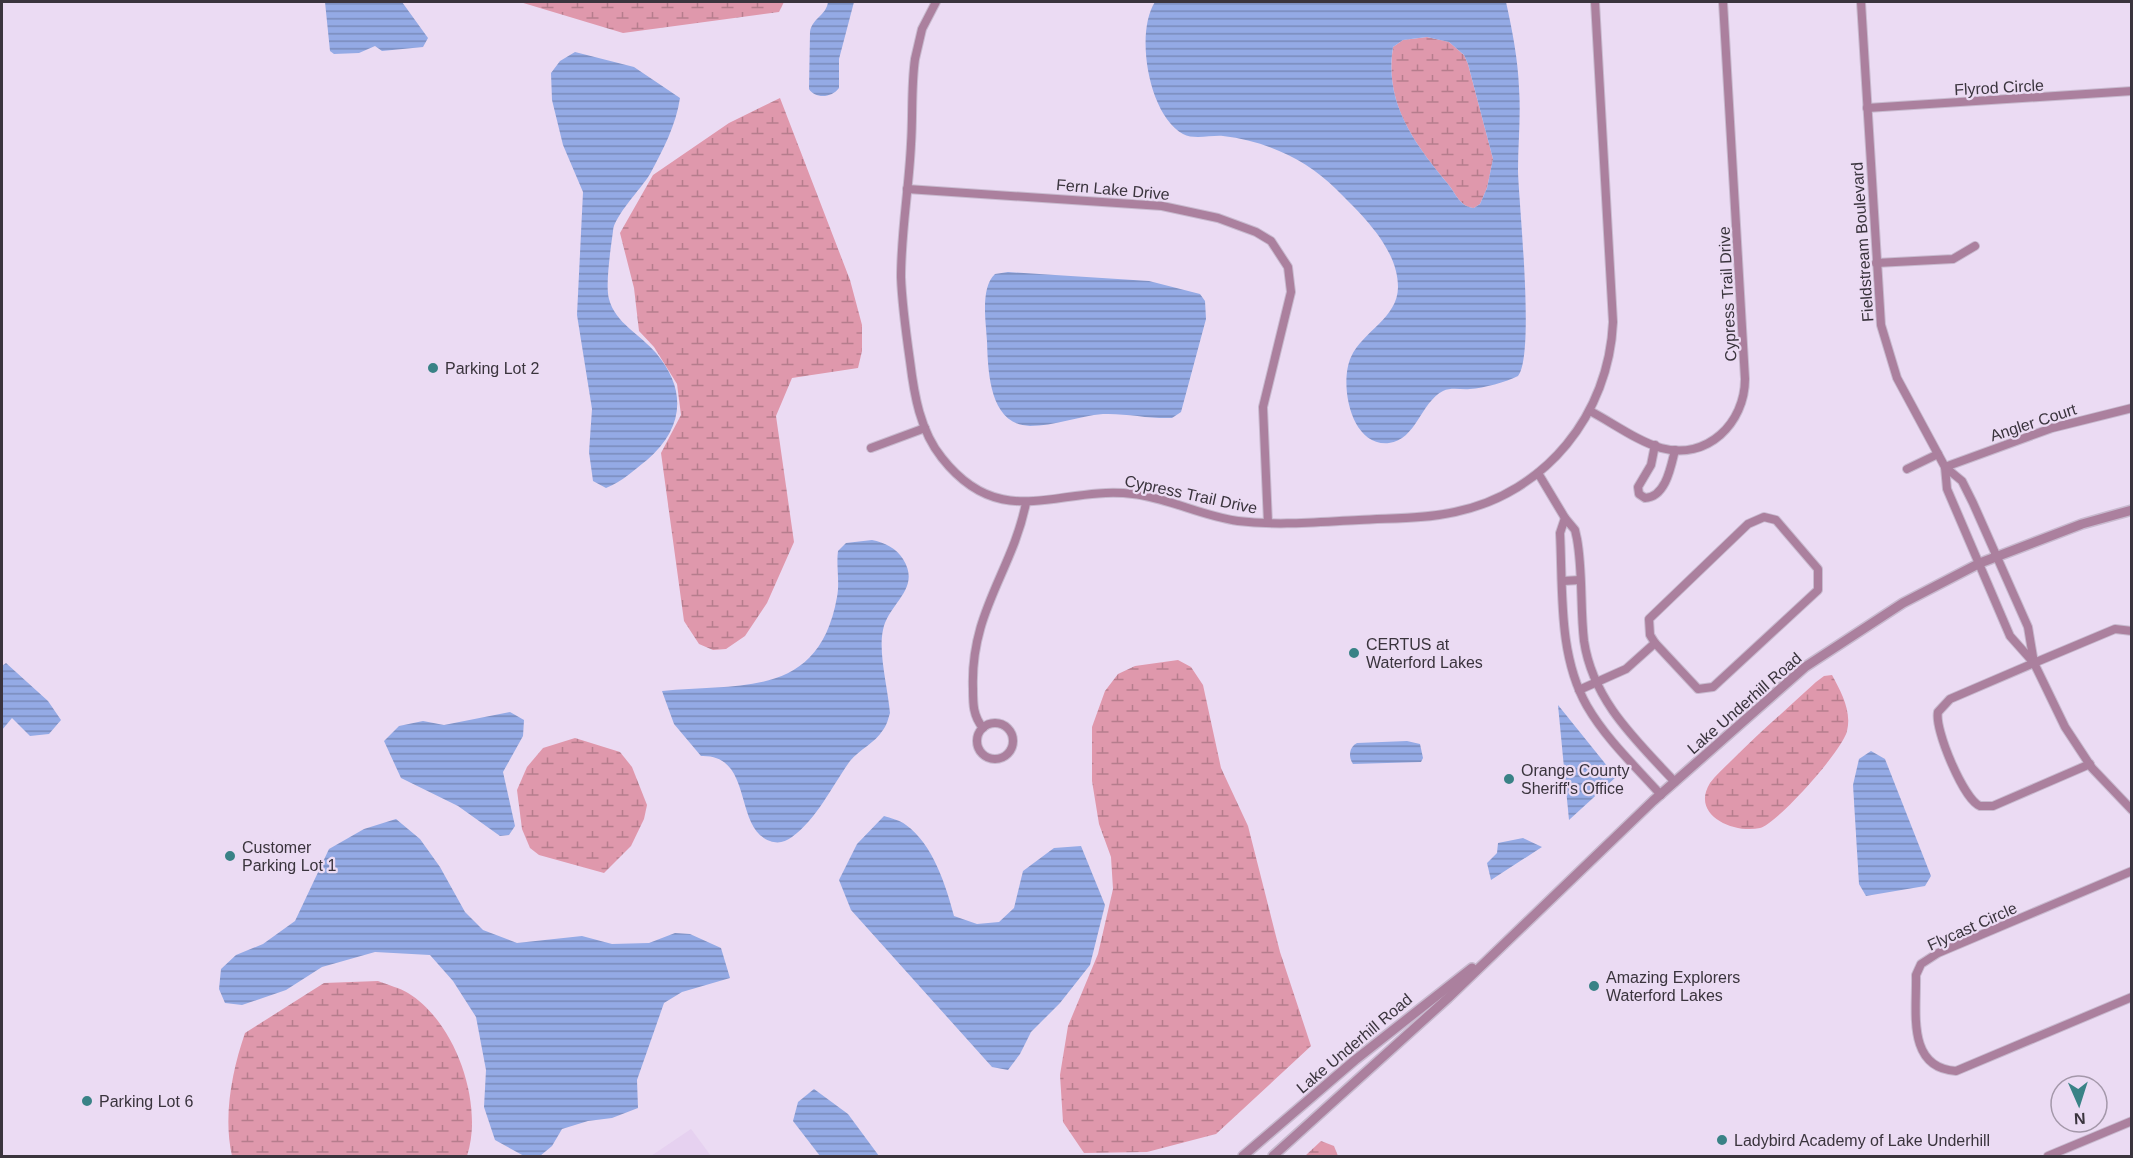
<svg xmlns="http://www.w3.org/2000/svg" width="2133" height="1158" font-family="Arial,sans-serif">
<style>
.built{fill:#e6d1f0}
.wetland{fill:url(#wetland-marsh)}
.water{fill:url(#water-rules);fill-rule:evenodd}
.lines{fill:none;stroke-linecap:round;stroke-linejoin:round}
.minor-casing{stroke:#c8bacf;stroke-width:10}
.tertiary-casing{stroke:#c8bacf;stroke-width:12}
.minor{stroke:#ab809e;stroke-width:8}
.tertiary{stroke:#ab809e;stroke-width:9}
.poi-dot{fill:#398286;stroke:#ebdbf3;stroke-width:2}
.labels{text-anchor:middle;stroke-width:4.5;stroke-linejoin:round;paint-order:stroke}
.street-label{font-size:16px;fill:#3a343d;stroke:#ebdbf3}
.poi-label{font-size:16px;fill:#3a343d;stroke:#ebdbf3;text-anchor:start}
</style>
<defs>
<pattern id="wetland-marsh" width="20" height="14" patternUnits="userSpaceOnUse" patternTransform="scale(1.5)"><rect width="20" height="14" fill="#df98ac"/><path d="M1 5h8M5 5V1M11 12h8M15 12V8" fill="none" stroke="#b67d8d"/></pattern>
<pattern id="water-rules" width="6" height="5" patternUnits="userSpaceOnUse" patternTransform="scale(1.5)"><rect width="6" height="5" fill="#94aae5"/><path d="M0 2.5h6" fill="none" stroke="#7a8bbb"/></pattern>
</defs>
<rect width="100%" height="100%" fill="#ebdbf3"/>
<polygon class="built" points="691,1129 711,1156 651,1156"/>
<g class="wetland">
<polygon points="520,2 784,2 779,12 623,33"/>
<path d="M1427,37l22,5 15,13 4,9 25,95 -6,29 -7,16 -6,4c-14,-1 -18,-14 -26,-24 -34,-41 -64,-81 -55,-137l10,-7z"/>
<polygon points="780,98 850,280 862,325 862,351 858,368 792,378 776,416 794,542 767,603 745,636 726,649 713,650 699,644 684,621 661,453 681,415 677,384 654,347 639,331 634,288 620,233 653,175 729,123"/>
<polygon points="1178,660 1191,667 1203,685 1221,768 1248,826 1280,952 1311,1046 1216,1134 1147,1152 1084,1153 1063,1122 1060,1075 1068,1026 1098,954 1113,889 1111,857 1099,824 1092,781 1092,727 1105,691 1118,674 1135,666"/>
<path d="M1832,675c9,17 20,36 15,56 -4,19 -70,93 -87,97 -26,6 -70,-13 -50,-45 6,-8 15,-16 22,-23 27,-27 56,-52 84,-78l8,-6z"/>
<polygon points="575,738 620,752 632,767 647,805 644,819 631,846 604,873 539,855 530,848 522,829 517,790 527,767 543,748"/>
<path d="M378,981c10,4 22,7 30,12 48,29 76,112 59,163h-235c-9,-40 0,-85 13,-123l79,-50z"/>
<polygon points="1321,1141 1334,1146 1338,1156 1305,1156"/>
</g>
<g class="water">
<polygon points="325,2 402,2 428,38 423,47 382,51 375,46 359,53 334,54 330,51"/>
<path d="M828,2h26l-15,57v29c-7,10 -24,11 -30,1l1,-57c2,-14 16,-16 18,-30z"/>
<path d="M1155,2h351c6,27 12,57 13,86 2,28 -1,55 -1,83 1,35 17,184 0,205 -12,6 -34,12 -48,13 -9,1 -18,-2 -27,2 -22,11 -27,49 -54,52 -39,4 -50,-60 -38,-86 12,-26 47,-39 47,-70 0,-39 -37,-73 -62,-98 -30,-30 -70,-48 -113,-53 -12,-1 -29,4 -40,-2 -35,-19 -48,-102 -28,-132zM1427,37l22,5 15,13 4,9 25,95 -6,29 -7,16 -6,4c-14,-1 -18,-14 -26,-24 -34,-41 -64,-81 -55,-137l10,-7z"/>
<path d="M575,52l59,15 46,31c-4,27 -17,52 -30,76 -9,15 -36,42 -37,57 -2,16 -8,54 -4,68 6,24 32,36 47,54 32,38 27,76 -9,107 -14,11 -24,21 -41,28l-13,-7 -4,-29 3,-43 -15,-94 6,-123 -20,-47 -11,-45 -1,-27 9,-12z"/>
<path d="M1008,272l141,9 51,13 5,7 1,18 -25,93 -9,6c-23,1 -46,-5 -69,-4 -24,2 -49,12 -73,12 -41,-1 -42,-55 -43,-85 -1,-19 -7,-53 8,-67z"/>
<path d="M872,540c12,2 25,9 31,19 19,30 -15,44 -20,71 -5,22 5,59 7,83 -2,6 -3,12 -7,17 -8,13 -23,19 -33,31 -18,25 -33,58 -58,76 -7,5 -14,7 -22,4 -37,-13 -16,-87 -69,-85l-27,-32 -12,-33c79,-8 157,8 175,-94 3,-15 -1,-31 1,-46l8,-8z"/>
<polygon points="6,663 48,701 61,720 49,734 30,736 12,718 2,730 2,666"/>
<polygon points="1558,705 1616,777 1569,820"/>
<polygon points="510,712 524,720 523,736 503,772 515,826 509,835 500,836 458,806 401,778 384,741 399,726 423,721 444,725"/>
<path d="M1407,741l13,3 3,14 -2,4 -68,2c-5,-7 -4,-17 4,-21z"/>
<polygon points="1871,751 1885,759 1931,876 1925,886 1866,896 1859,884 1853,785 1859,759"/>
<path d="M884,816c6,2 16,4 22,9 27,19 40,61 48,91l23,8 22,-2 15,-14 9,-37 31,-23 27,-2 24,59 -15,60 -30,38 -29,29 -11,22 -12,16 -16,-3 -141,-157 -12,-30 18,-36z"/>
<polygon points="396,819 420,839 440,867 465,912 483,930 517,943 582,936 612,944 649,943 675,933 690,934 721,948 730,978 682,992 664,1003 637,1080 638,1108 612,1118 588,1121 562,1129 552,1146 540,1156 524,1156 495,1140 484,1107 486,1070 476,1017 453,981 430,955 375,952 322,967 286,990 242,1005 225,1003 219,989 221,969 236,955 263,944 295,921 329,849 364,829"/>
<polygon points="1523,838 1542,847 1491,880 1487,863 1497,853 1498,843"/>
<polygon points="814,1089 848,1114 879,1156 820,1156 793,1121 798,1102"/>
</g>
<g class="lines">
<g class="minor-casing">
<g id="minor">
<path d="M936,2l-14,27 -7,30c-4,28 -2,57 -4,85 -2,44 -10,88 -10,133 1,28 5,56 9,84 4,33 10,70 32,97 60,76 117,27 191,36 36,4 68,22 105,27 40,5 80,1 121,-1 31,-2 65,-1 96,-8 91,-19 154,-98 158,-190l-18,-320"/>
<polyline points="1861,2 1881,325 1897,378 1945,467 2052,428 2132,408"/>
<polyline points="1867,108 2132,91"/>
<polyline points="907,189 1162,206 1218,218 1256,232 1271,241 1288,267 1291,292 1263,407 1268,523"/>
<polyline points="1876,263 1953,259 1975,246"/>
<path d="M1590,411c23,12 47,30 71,37 46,13 84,-25 84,-69l-22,-377"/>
<path d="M1655,445l-4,20 -13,22 1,7 6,4c21,-1 26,-32 30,-48"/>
<polyline points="871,448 925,428"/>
<polygon points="1945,467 1962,481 1973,503 2028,627 2034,663 2010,636 1947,489"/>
<polyline points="1907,469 1938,454"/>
<polyline points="1538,473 1565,518"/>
<polygon points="1764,517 1776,520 1818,569 1818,590 1713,687 1698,689 1655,643 1650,635 1649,619 1748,524"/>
<polyline points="1563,581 1580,580"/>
<polyline points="2034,663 2065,727 2092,768 2132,810"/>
<polyline points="1579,690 1626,669 1655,643"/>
<circle cx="995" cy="741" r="18"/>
<path d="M983,728c-10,-12 -10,-24 -10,-39 -3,-77 39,-117 53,-186"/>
<path d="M2090,764l-97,42h-13c-16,-6 -46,-77 -42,-94l12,-13 84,-36 81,-34 17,2"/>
<path d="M1661,795c-25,-28 -55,-56 -74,-89 -29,-51 -24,-115 -27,-173l5,-15 10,12 2,9c6,33 3,68 7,102 9,60 52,99 91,141"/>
<path d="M2132,871l-194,82 -17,11 -5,11c1,36 -10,93 40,96l176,-74"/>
<polyline points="2048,1156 2132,1121"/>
</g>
</g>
<g class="tertiary-casing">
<g id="tertiary">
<polyline points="1243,1156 1355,1060 1472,968"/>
<polyline points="1273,1156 1448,998 1653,801 1805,667 1903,603 1980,563 2082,524 2132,510"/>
</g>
</g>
<use href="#minor" class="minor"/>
<use href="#tertiary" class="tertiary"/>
</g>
<g class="poi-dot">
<circle cx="433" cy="368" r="6"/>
<circle cx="1354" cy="653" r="6"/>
<circle cx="1509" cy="779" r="6"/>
<circle cx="230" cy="856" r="6"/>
<circle cx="1594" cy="986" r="6"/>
<circle cx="87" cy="1101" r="6"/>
<circle cx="1722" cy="1140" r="6"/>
</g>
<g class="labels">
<g class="street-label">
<text transform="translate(1999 87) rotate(-3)" y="6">Flyrod Circle</text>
<text transform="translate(1113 189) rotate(5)" y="6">Fern Lake Drive</text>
<text transform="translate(1862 242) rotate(-94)" y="6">Fieldstream Boulevard</text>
<text transform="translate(1727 294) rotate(-93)" y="6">Cypress Trail Drive</text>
<text transform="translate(2033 422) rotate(-18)" y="6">Angler Court</text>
<text transform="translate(1191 494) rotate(12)" y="6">Cypress Trail Drive</text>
<text transform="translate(1744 703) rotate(-41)" y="6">Lake Underhill Road</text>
<text transform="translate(1972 926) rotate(-24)" y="6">Flycast Circle</text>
<text transform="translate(1354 1043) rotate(-40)" y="6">Lake Underhill Road</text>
</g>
<g class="poi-label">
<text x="445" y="374">Parking Lot 2</text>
<text x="1366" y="650">CERTUS at<tspan x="1366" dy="18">Waterford Lakes</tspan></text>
<text x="1521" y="776">Orange County<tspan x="1521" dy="18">Sheriff's Office</tspan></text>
<text x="242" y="853">Customer<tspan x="242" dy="18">Parking Lot 1</tspan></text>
<text x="1606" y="983">Amazing Explorers<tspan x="1606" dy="18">Waterford Lakes</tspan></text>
<text x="99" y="1107">Parking Lot 6</text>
<text x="1734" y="1146">Ladybird Academy of Lake Underhill</text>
</g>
</g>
<rect width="2133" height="1158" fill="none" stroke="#3a343d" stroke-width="6"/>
<g transform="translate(2079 1104) rotate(177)"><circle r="28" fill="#ebdbf3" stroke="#a498aa" stroke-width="1.5"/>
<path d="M0-4.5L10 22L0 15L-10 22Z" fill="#398286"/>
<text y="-9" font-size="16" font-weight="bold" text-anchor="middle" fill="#3a343d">N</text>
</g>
</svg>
